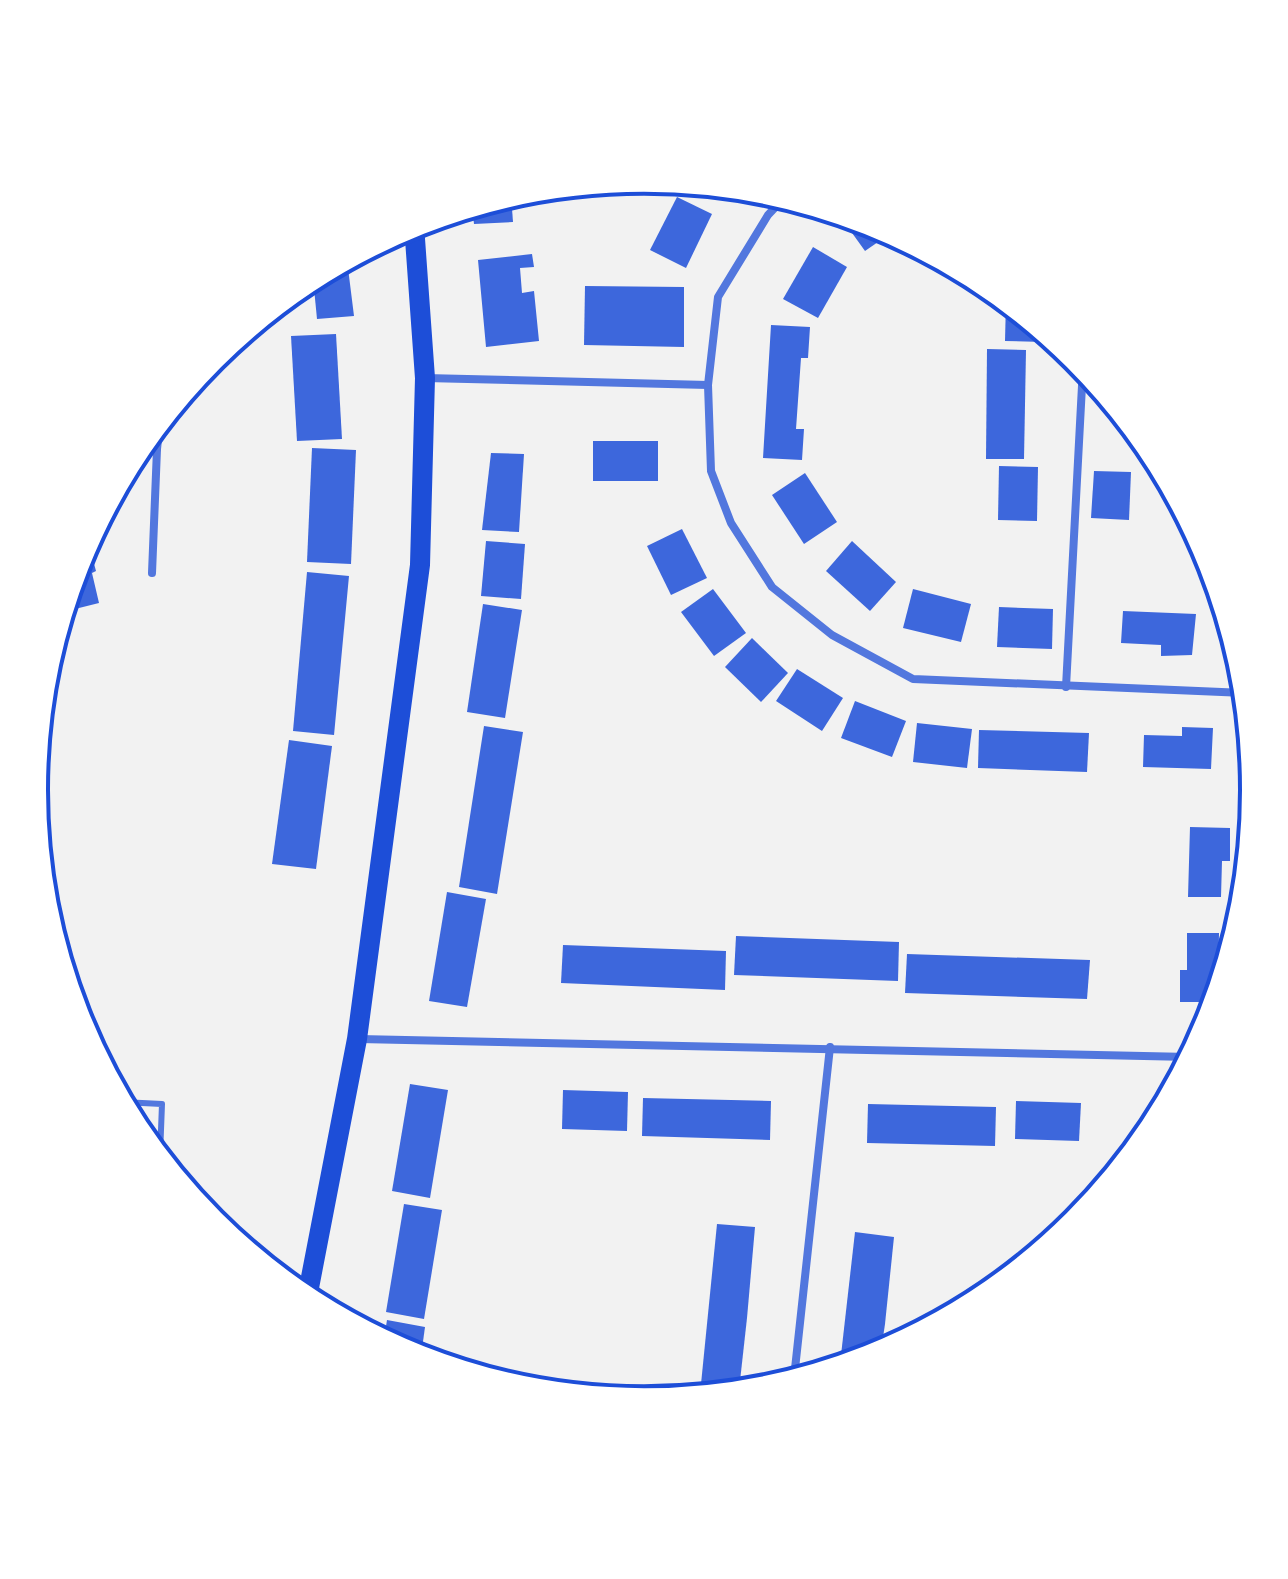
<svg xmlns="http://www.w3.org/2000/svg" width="1288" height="1579" font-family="Cabin,sans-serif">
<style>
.building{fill:#3d67dc}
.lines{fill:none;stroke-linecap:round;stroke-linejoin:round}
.service{stroke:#5277de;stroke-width:6}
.minor{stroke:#5277de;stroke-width:8}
.primary{stroke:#1d4ed8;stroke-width:20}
.rim{fill:none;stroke:#1d4ed8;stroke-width:4}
</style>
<rect width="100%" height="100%" fill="#f2f2f2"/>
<g class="building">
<polygon points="708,186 733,188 724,199"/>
<polygon points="511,195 513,222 474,224 472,207"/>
<polygon points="677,197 712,214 686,268 650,250"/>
<polygon points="846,216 878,226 891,233 865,251 842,219"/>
<polygon points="813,247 847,267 818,318 783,299"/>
<polygon points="532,254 534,267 520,268 522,293 534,291 539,341 486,347 478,260"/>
<polygon points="347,260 354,316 317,319 313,278"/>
<polygon points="585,286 684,287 684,347 584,345"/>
<polygon points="1006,301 1044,332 1044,342 1005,341"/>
<polygon points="771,325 810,327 808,358 801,358 796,429 804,429 802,460 763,458"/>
<polygon points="336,334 342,439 297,441 291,336"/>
<polygon points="987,349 1026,350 1024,459 986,459"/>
<rect x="593" y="441" width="65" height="40"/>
<polygon points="312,448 356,450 351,564 307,562"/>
<polygon points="491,453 524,454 519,532 482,530"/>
<polygon points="999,466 1038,467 1037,521 998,520"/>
<polygon points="1094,471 1131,472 1129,520 1091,518"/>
<polygon points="805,473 837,522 804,544 772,495"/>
<polygon points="682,529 707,578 671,595 647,546"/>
<polygon points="92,535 94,544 89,545 96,571 92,573 99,603 67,611 66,604 81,556"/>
<polygon points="486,541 525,544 521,599 481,596"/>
<polygon points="852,541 896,582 870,611 826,571"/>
<polygon points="307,572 349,576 334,735 293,731"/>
<polygon points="1213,575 1227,619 1213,618"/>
<polygon points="713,589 746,633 714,656 681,612"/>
<polygon points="913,589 971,604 961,642 903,628"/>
<polygon points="483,604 522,610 505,718 467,712"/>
<polygon points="999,607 1053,609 1052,649 997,647"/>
<polygon points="1123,611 1196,614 1192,655 1161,656 1161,645 1121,643"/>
<polygon points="752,638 788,673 761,702 725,667"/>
<polygon points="797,669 843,698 822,731 776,701"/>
<polygon points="855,701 906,721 892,757 841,738"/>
<polygon points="917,723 972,729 967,768 913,762"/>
<polygon points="484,726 523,732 497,894 459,887"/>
<polygon points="1182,727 1213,728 1211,769 1143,767 1144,735 1182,736"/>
<polygon points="979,730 1089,733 1087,772 978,768"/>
<polygon points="289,740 332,746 316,869 272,864"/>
<polygon points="1190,827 1230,828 1230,861 1222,861 1221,897 1188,897"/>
<polygon points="447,892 486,899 467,1007 429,1001"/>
<polygon points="1187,933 1219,933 1218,988 1214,1002 1180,1002 1180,970 1187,970"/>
<polygon points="736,936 899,942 898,981 734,975"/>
<polygon points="563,945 726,951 725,990 561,983"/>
<polygon points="907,954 1090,960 1087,999 905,993"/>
<polygon points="410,1084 448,1090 430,1198 392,1191"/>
<polygon points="563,1090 628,1092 627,1131 562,1129"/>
<polygon points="643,1098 771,1101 770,1140 642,1136"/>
<polygon points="1016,1101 1081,1103 1079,1141 1015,1139"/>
<polygon points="868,1104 996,1107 995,1146 867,1143"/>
<polygon points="404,1204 442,1210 424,1319 386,1312"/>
<polygon points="717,1224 755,1227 747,1318 739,1390 700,1394"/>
<polygon points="855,1232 894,1237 885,1324 881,1351 840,1364"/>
<polygon points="387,1320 425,1327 421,1356 384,1339"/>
</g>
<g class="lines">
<polyline class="service" points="122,1102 162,1104 160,1156"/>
<g class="minor">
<polyline points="784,198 768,215 718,297 708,385 711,471 731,523 772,587 832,635 913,679 1245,693"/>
<polyline points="425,378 708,385"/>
<polyline points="136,453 157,449 160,422"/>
<polyline points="152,573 157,449"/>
<polyline points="1066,687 1083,367"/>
<polyline points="359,1039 1190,1057"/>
<polyline points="794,1378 830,1047"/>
</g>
<polyline class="primary" points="307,1298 357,1039 420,565 425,378 414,225"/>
</g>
<path d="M0 0H1288V1579H0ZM48 790a596 596 0 1 1 1192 0a596 596 0 1 1-1192 0Z" fill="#fff" fill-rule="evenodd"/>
<path class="rim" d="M48 790a596 596 0 1 1 1192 0a596 596 0 1 1-1192 0Z"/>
</svg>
